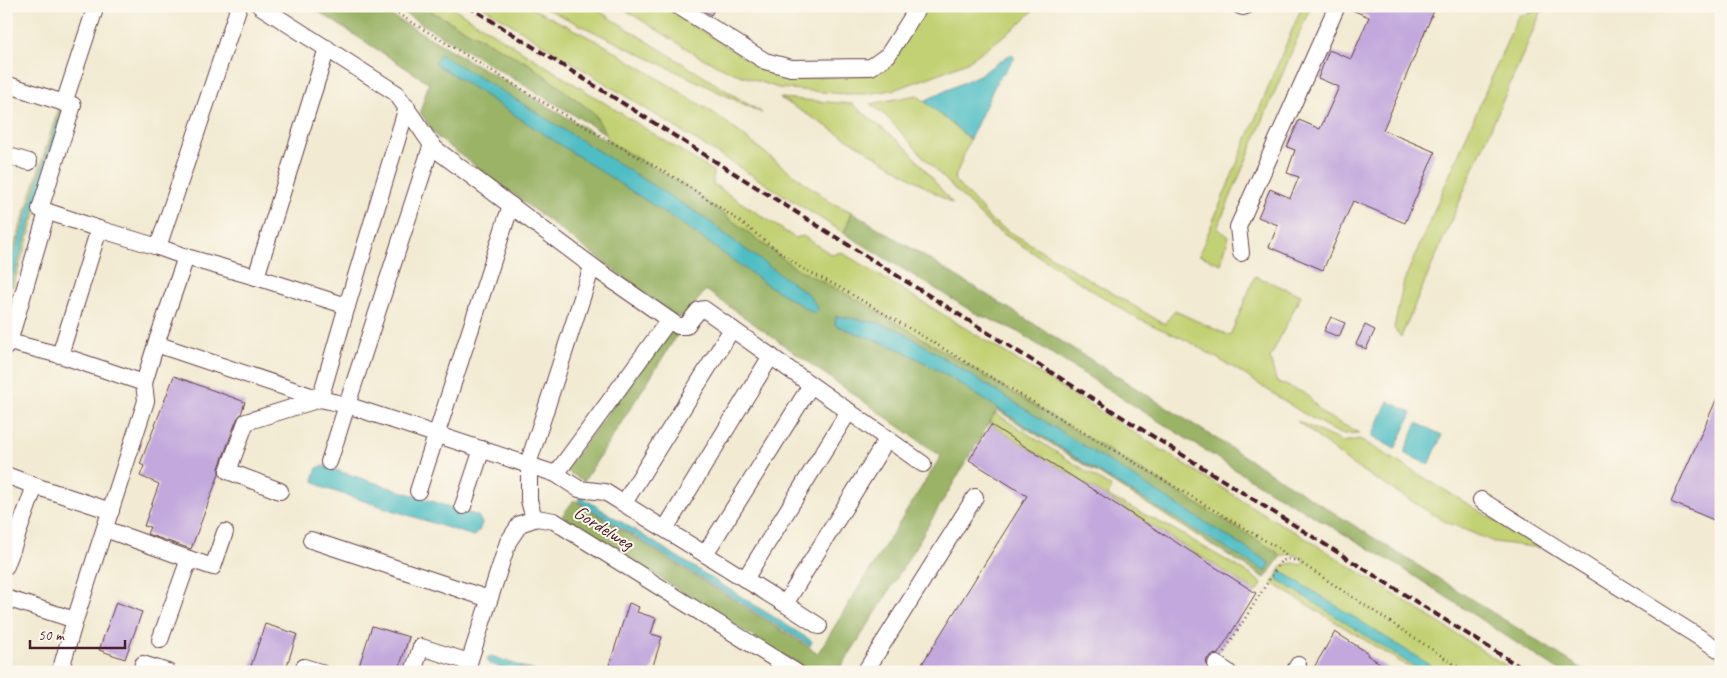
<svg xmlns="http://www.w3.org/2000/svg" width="1727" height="678" font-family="Caveat,sans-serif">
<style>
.green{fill:#c3d174;stroke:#867850}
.forest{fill:#9ab366;stroke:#726948}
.water{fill:#4fbec4;stroke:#4c6e78}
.building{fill:#c2a8dd}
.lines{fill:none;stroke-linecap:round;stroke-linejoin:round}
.minor-casing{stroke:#633d44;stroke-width:18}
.path{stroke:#633d44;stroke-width:2.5;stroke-dasharray:1 4;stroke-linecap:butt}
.minor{stroke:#fff;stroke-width:16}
.rail{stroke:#4a1f2b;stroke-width:4;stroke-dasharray:8 4;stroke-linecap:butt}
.labels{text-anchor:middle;stroke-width:4;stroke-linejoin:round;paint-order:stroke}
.street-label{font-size:20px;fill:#4a1f2b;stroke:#fbf7ec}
</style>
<rect width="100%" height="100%" fill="#fbf7ec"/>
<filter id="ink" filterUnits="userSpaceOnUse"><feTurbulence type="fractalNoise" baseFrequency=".02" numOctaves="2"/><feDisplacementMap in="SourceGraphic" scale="10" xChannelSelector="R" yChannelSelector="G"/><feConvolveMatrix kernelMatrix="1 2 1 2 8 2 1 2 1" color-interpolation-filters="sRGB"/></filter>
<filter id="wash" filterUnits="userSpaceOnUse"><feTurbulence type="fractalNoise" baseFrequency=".0096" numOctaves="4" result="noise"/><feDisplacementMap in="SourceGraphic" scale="20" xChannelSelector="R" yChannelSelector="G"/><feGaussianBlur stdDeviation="1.12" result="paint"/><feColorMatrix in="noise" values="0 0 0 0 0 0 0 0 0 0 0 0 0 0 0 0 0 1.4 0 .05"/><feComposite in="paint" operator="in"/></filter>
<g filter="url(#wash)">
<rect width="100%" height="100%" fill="#f2ead2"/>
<g class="green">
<polygon points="421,6 450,6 713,171 713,184 795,238 803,236 832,255 841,252 1079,398 1259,511 1312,542 1516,672 1417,672 1272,583 1283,565 1293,563 1302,565 1304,559 1290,553 1280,557 1277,552 867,305 794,267 690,189 611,144 594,113 529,64"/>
<polygon points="482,6 528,6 606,46 717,115 769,156 832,203 852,212 844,233"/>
<polygon points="541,6 591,6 762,113"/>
<polygon points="619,6 663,6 750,61 773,71 818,77 872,73 925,6 1038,6 1015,28 967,62 930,77 893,90 867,94 844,94 778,88 734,73 700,57"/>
<polygon points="1302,6 1311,6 1217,229 1229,236 1221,264 1199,255"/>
<polygon points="1542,10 1401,337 1394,328 1404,281 1518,16"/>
<polygon points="917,95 970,139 954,180 981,208 990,220 1164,324 1175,311 1230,336 1255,276 1301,295 1270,358 1276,381 1306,394 1323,414 1359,433 1340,434 1301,412 1239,371 1186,340 1136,318 991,226 929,163 886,116 870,104"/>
<polygon points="780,98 852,104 908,149 953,204 889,164"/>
<polygon points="60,104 70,108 13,287 6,284 6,271"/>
<polygon points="995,413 1111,487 1108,496 1175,530 1251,575 1262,584 1257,592 989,423"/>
<polygon points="1297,421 1342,442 1360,439 1541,548 1494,542 1446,522 1351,464"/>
</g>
<g class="forest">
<polygon points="310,6 375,6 690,189 794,267 867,305 1277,552 1280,557 1265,578 997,410 880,606 838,672 809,672 562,516 574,500 818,653 941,456 706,290 683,318 674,315 437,137 420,112 429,83"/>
<polygon points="392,6 421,6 529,64 594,113 606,134"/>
<polygon points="852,212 1018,314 1587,672 1561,672 1399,566 1255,482 1013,329 975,313 844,233"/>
<polygon points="672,328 679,332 584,481 565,470"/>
</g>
<g class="water">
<polygon points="440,54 518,101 702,216 742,247 809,295 818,308 815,314 766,284 688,228 435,63"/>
<polygon points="1011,54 1015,58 997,81 970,139 924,101 981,74"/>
<polygon points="62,107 67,108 11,285 6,283 6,278"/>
<polygon points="836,316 875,322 901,331 1270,563 1266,572 1110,479 944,374 904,351 835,325"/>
<polygon points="1388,401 1412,413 1395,449 1372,436"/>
<polygon points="1417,423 1442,435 1429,465 1404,453"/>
<polygon points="323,466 478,516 482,523 479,531 474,536 467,534 324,488 314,481 314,476 317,468"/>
<polygon points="580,496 812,641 810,646 578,501"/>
<polygon points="1281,571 1441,672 1423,672 1277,579"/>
<polygon points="491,656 537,672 515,672 488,663 487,658"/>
</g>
<g id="blocks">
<g class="building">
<polygon points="697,6 716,6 711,15"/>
<polygon points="1347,6 1436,6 1383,130 1435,152 1405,223 1353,201 1323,270 1269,247 1278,225 1258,217 1270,189 1290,198 1299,177 1287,173 1295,150 1287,147 1299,120 1320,129 1339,87 1318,78 1329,50 1351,59 1369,17 1347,8"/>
<polygon points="1331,317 1345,323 1339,337 1324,331"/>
<polygon points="1365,325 1375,330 1366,349 1356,344"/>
<polygon points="174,376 245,402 241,414 237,419 219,468 219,474 191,549 147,534 150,527 144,526 159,484 140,476 144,466 140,464"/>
<polygon points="1721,389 1721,523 1671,502"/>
<polygon points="991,425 1256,593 1218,654 1212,655 1207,659 1206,664 1208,670 1207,672 917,672 1027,496 969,460"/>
<polygon points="116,602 142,612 125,659 99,650"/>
<polygon points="629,603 639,607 637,612 656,618 651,634 662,637 651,672 607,672"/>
<polygon points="265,624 297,634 285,672 249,672"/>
<polygon points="372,626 409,637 398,672 357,672"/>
<polygon points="1335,632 1368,653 1367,655 1394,672 1311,672"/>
</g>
</g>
</g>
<g filter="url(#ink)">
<use href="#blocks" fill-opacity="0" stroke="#633d44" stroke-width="1"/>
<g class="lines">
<g class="minor-casing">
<g id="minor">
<polyline points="260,6 396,93 434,148 596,269"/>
<polyline points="678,6 765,61 791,68 871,67 888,55 919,6"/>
<polyline points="1240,6 1243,7 1246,6"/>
<polyline points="327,48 256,277 347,306 407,107"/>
<polyline points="6,84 64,103 96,6"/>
<polyline points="64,103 73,105 40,209 99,229"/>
<polyline points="432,144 347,405 556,474 669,320"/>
<polyline points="6,155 29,162"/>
<polyline points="158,247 186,257 156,344 320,399 347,306"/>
<polyline points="1241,253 1238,227 1337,6"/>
<polyline points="186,257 256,277"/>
<polyline points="9,342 47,212"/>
<polyline points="6,347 9,342 60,355 99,229 158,247 239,6"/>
<polyline points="60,355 144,383 156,344"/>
<polyline points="556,474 579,489 605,492 785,604 887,439"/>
<polyline points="6,475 35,486 6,566"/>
<polyline points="35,486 111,511"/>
<polyline points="280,491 228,471 246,422 320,399 347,405 329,462"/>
<polyline points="418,491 511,205"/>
<polyline points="1481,500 1721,651"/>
<polyline points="624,503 732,329"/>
<polyline points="463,506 482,449"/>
<polyline points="534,519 529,500 529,461 590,273 596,269 678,326 686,326 699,310 704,309 923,464"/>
<polyline points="105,529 189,559 160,640"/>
<polyline points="665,529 771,356"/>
<polyline points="311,540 489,599"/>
<polyline points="705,554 811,385"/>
<polyline points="189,559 213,567 225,532"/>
<polyline points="745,579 849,411"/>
<polyline points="6,598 75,620 146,401 144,383"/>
<polyline points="785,604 819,626"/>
<polyline points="1216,664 1228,672"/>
<polyline points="304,667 320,672"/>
<polyline points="60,672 75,620"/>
<polyline points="141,672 143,664 168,672"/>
<polyline points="413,672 421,647 469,662"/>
<polyline points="466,672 508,542 520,524 537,518 554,521 796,672"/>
<polyline points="865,672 975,497"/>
<polyline points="1294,672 1298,665"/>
</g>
</g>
<g class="path">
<polyline points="385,6 566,116 679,180 738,220 801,268 839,287 924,337 1281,550 1288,559"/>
<polyline points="1224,652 1281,561 1288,559 1298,561 1466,672"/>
</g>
<use href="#minor" class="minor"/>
<polyline class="rail" points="468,6 1528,672"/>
</g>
</g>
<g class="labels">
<g class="street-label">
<text transform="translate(604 527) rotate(32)" y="7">Gordelweg</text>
</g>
</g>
<rect width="1727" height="678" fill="none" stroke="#fbf7ec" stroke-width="25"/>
<path d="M30 640v8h95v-8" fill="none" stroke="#4a1f2b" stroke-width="2.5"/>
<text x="38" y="640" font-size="15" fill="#4a1f2b" stroke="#fbf7ec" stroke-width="4" paint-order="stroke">50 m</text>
</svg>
